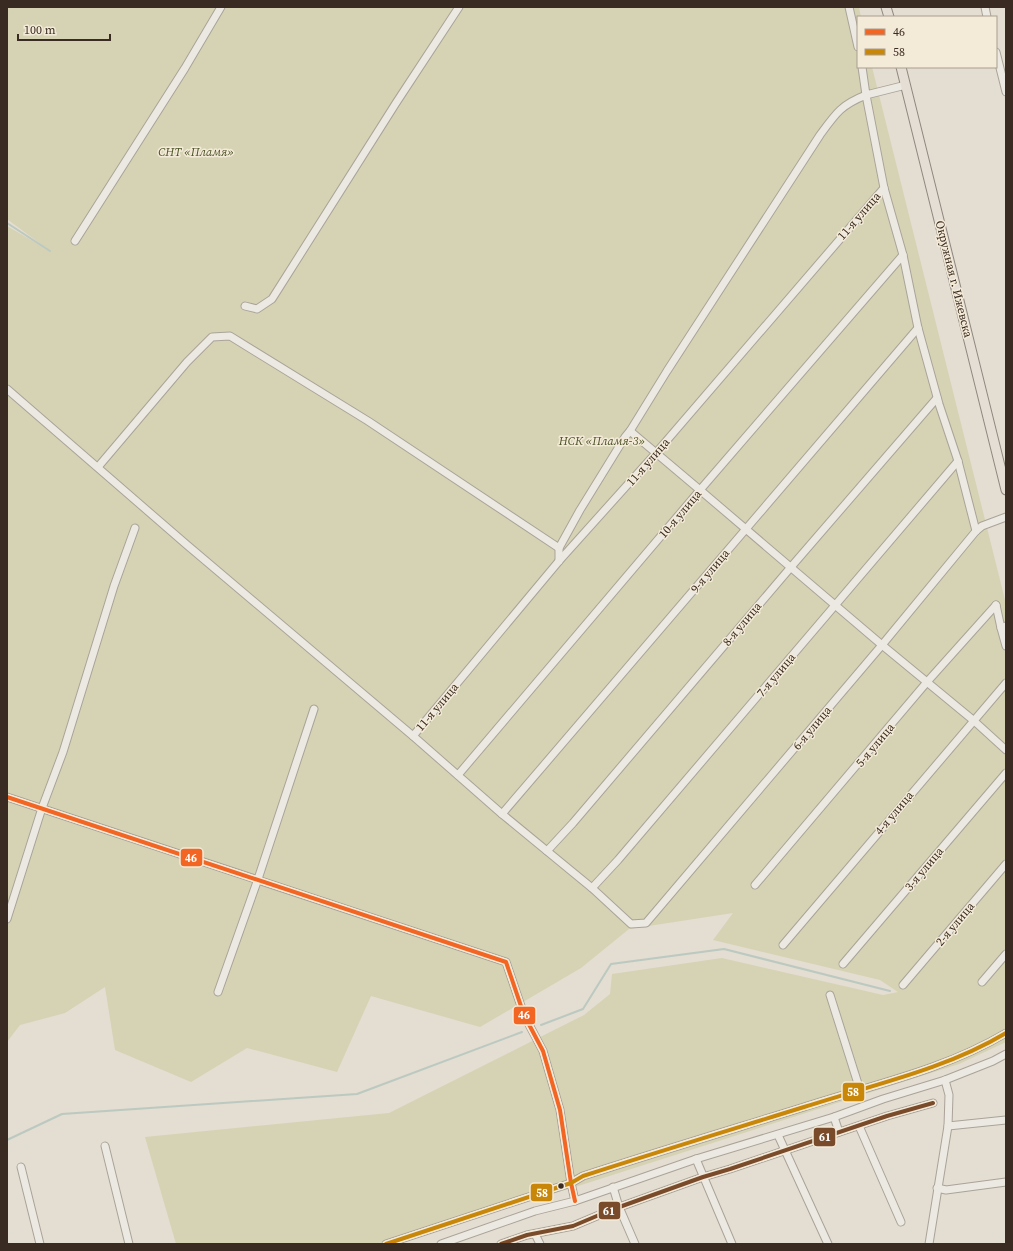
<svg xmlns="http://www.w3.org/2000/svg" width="1013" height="1251" font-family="'Source Serif 4',serif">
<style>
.green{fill:#d5d3b4}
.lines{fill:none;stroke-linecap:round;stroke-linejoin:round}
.stream{stroke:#bbc9c0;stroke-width:2}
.minor-casing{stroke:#aaa399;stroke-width:9}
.major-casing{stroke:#8f8880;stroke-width:11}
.minor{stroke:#ece9e2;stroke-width:7}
.major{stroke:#e4ded4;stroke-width:9}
.bus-1-casing{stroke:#f4ead8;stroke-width:7}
.bus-2-casing{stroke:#f4ead8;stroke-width:7}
.bus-3-casing{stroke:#f4ead8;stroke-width:7}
.bus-1{stroke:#f26522;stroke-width:4}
.bus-2{stroke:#c88708;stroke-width:4}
.bus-3{stroke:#7a4b2a;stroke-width:4}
.bus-dot{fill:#392b21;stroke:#f4ead8;stroke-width:1.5}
.labels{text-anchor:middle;stroke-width:3;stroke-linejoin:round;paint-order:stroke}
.park-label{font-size:12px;font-style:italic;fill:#4d5429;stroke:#f4ead8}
.street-label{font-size:12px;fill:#392b21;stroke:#f4ead8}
.line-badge{stroke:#f4ead8;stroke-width:1.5}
.badge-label{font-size:11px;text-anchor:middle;font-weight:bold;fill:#fff}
</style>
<rect width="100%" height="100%" fill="#e4ddd1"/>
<polygon class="green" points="7,7 859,7 861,17 858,17 858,67 872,67 1006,604 1006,1042 959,1064 575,1187 384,1244 176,1244 145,1137 389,1113 584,1015 610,994 612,974 722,958 883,995 898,992 880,980 713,940 733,913 629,929 581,968 480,1027 371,996 337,1072 247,1048 191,1082 115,1050 105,987 65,1013 20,1025 7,1042 7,226 50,251 7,219"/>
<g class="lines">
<g class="stream">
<polyline points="7,223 50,251"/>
<polyline points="541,1025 583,1009 611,964 724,949 890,991"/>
<polyline points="7,1140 62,1114 357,1094 522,1032"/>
</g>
<g class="minor-casing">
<g id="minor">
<polyline points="849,7 858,47"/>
<polyline points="985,7 987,17"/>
<polyline points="996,52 1006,92"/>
<polyline points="862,67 866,95 906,85"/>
<polyline points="75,241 185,68 221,7"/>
<polyline points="245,306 257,309 272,299 396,103 459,7"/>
<polyline points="7,389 187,545 413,736 502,814 592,888 631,924 646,923 882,645 976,531 982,526 1006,517"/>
<path d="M630,431l37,-60 153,-236c16,-22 21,-30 46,-40l18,93 19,67 15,73 21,76 19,57 18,70"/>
<polyline points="98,467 187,362 212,337 230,336 368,421 559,548"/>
<polyline points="559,561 559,548 580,510 625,437 630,431 700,490 882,645 973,720 1006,750"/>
<polyline points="996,605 1001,628 1006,626"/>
<polyline points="1001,628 1006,646"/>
<polyline points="413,736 559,561 656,453 884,188"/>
<polyline points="458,775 700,490 903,255"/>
<polyline points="7,797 506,962 524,1015 543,1051 560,1110 571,1183 575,1201"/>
<polyline points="502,814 918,328"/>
<polyline points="547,851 573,823 791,567 937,398"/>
<polyline points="755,885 927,682 996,605"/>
<polyline points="592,888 618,860 958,461"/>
<polyline points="7,919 42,808 63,752 114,586 135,528"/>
<polyline points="783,945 1006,683"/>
<polyline points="843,964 1006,773"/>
<polyline points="982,982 1006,954"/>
<polyline points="903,985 1006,864"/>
<polyline points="218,992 258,879 314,709"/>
<polyline points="830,995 860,1090"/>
<polyline points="834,1117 839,1132"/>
<polyline points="859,1126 901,1222"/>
<polyline points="948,1126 1006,1120"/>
<polyline points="778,1135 828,1244"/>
<polyline points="105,1146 129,1244"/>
<polyline points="696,1159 732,1244"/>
<polyline points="21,1167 40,1244"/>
<polyline points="613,1187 619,1207 635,1244"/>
<polyline points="937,1188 946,1190 1006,1182"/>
<polyline points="535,1234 540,1244"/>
<path d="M386,1244l185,-61 12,-7c74,-24 147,-46 221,-69 68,-22 140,-37 202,-74"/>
<polyline points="441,1244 535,1211 575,1201 696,1159 834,1117 883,1099 945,1080 993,1061 1006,1054"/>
<polyline points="501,1244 527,1235 573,1226 611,1210 703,1177 730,1169 887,1116 933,1103"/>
<polyline points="929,1244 948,1126 949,1095 945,1080"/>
</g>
</g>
<g class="major-casing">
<g id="major">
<polyline points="886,7 889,17"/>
<polyline points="901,67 1006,490"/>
</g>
</g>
<use href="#minor" class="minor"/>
<use href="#major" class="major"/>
<g class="bus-1-casing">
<polyline id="bus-1" points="7,797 506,962 524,1015 543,1051 560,1110 571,1183 575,1201"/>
</g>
<g class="bus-2-casing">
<path id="bus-2" d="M386,1244l185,-61 12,-7c74,-24 147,-46 221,-69 68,-22 140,-37 202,-74"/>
</g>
<g class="bus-3-casing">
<polyline id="bus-3" points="501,1244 527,1235 573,1226 611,1210 703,1177 730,1169 887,1116 933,1103"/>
</g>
<use href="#bus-1" class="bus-1"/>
<use href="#bus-2" class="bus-2"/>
<use href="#bus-3" class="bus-3"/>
</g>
<circle class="bus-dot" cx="561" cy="1186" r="3.5"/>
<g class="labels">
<g class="park-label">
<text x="196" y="156">СНТ «Пламя»</text>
<text x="602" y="445">НСК «Пламя-3»</text>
</g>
<g class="street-label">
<text transform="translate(859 216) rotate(-49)" y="4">11-я улица</text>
<text transform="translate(954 279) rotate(76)" y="4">Окружная г. Ижевска</text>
<text transform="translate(648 462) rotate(-49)" y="4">11-я улица</text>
<text transform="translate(680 514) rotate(-50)" y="4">10-я улица</text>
<text transform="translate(710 571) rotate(-50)" y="4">9-я улица</text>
<text transform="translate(742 624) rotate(-50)" y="4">8-я улица</text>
<text transform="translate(776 675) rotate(-50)" y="4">7-я улица</text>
<text transform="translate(437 707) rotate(-50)" y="4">11-я улица</text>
<text transform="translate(812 728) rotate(-50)" y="4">6-я улица</text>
<text transform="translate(875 745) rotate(-50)" y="4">5-я улица</text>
<text transform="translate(894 813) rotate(-50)" y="4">4-я улица</text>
<text transform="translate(924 869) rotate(-50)" y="4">3-я улица</text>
<text transform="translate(955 924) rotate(-50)" y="4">2-я улица</text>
</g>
</g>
<g class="line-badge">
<rect x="180" y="848" width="23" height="19" rx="4" fill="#f26522"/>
<rect x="513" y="1006" width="23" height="19" rx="4" fill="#f26522"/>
<rect x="842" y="1082" width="23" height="20" rx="4" fill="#c88708"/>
<rect x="813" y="1127" width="23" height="20" rx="4" fill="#7a4b2a"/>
<rect x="530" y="1183" width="23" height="19" rx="4" fill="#c88708"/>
<rect x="598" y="1201" width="23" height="19" rx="4" fill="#7a4b2a"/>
</g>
<g class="badge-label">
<text x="191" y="862">46</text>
<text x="524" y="1019">46</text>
<text x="853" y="1096">58</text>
<text x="825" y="1141">61</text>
<text x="542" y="1197">58</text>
<text x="609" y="1215">61</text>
</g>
<rect width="1013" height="1251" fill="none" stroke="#392b21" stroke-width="16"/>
<rect x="857" y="16" width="140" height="52" fill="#f4ead8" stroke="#a99e8f"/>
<rect x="865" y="29" width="20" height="6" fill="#f26522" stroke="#a99e8f"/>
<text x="893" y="36" font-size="12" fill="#392b21">46</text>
<rect x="865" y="49" width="20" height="6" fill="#c88708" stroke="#a99e8f"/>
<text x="893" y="56" font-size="12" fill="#392b21">58</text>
<path d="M18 34v6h92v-6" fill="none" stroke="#392b21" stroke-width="2"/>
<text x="24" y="34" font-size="12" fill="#392b21" stroke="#f4ead8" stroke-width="3" paint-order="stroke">100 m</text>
</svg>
